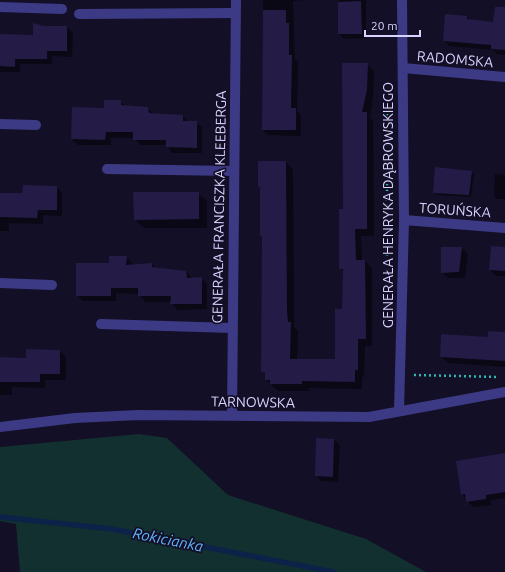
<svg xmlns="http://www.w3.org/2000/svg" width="505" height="572" font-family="Ubuntu,sans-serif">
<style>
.green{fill:#12302f}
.shadow{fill:#0007}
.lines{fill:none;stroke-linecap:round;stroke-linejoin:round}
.stream{stroke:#0c2248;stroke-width:5.5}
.building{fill:#241b47}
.path{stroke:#2fb8b0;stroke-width:2.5;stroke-dasharray:2 3;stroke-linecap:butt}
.minor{stroke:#3d3a85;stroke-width:10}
.labels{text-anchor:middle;stroke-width:3.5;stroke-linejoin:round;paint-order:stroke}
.street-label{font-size:14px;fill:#d9d4ff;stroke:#130f26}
.water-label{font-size:15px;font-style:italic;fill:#62b6ff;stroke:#130f26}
</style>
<rect width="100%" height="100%" fill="#130f26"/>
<polygon class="green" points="139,434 167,438 228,495 366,539 426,572 20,572 16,524 0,521 0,447"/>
<g class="shadow">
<polygon points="263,0 305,0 293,1 295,59 298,62 297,110 301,115 301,136 268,135 263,130"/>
<polygon points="339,0 366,0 366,38 344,39 339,34"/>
<polygon points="467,17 471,21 505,24 505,55 497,54 493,50 449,46 444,41"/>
<polygon points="44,27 67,27 73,33 72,57 52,56 52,64 20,64 20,72 0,72 0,43 34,36"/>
<polygon points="367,64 374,71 373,97 370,117 373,121 374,236 361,236 362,261 365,261 372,268 372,346 365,346 364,377 362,377 362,389 309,388 309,391 278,391 266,380 266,376 262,372 263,237 261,235 286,162 293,170 294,317 294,327 298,331 297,360 336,360 343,310 344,272 340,268 344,210"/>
<polygon points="120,101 126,107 148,108 153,114 183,116 188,122 196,122 202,127 202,153 172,153 167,145 140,145 134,138 111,138 111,145 78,145 72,139 105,109"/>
<polygon points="471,172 474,174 471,197 437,195 434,193"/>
<polygon points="495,174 505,175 505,199 497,199 494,196"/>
<polygon points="57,187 62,193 62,216 43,215 43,224 9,223 9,231 0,231 0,194 23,194"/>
<polygon points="198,193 207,201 207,228 144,228 135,220"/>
<polygon points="442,248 462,248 468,254 465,278 448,278 442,272"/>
<polygon points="505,248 505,276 496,276 490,270"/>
<polygon points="126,257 132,263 132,265 152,264 155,268 186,272 192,278 201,278 207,284 207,309 177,310 171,302 145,302 139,294 116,293 116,301 83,301 77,295 110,264"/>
<polygon points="505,333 505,367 448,363 441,356"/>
<polygon points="60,351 66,357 66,380 45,380 45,388 12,387 12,395 0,395 0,358 27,359"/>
<polygon points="334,440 340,445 338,482 321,481 316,475"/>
<polygon points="505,454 505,498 491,500 491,505 473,507 462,495"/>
</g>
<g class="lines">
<polyline class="stream" points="0,517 112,529 334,572"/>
</g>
<g class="building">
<polygon points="361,1 362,34 338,34 338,2"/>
<polygon points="495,7 505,7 505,50 491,49 491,45 443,41 445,14 467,16 467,19 493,22"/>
<polygon points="263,10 286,10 286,23 289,23 289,55 292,55 291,108 296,108 296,130 262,130"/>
<polygon points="33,23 44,26 67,26 67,51 47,51 47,59 15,59 15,67 0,66 0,34 33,35"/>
<polygon points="342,63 368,63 367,90 362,112 367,112 367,229 355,229 356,260 365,260 366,339 358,339 358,370 355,370 355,382 302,381 302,384 270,384 270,380 265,380 265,373 261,372 262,236 260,236 260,187 258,187 258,161 286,161 287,310 288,322 291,322 290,359 335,359 335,309 342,309 343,269 339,269 339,209 343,209"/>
<polygon points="104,100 121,100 121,105 148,107 149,113 183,115 183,121 197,121 197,148 166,147 166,140 133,140 133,132 106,132 105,140 71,139 72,107 104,108"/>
<polygon points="435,167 472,171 469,195 433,193"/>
<polygon points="23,185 57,186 57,210 38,210 37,218 0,217 0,193 22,193"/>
<polygon points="133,192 199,192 199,219 134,220"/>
<polygon points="491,246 505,247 505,271 489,270"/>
<polygon points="441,247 462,247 459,272 441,273"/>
<polygon points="109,256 127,256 126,265 152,263 152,267 186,271 187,278 202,277 202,304 170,304 171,296 138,296 138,288 111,288 111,296 76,296 76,263 109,263"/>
<polygon points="488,331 505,332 505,361 440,357 441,334 488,337"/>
<polygon points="26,349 60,350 60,374 40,374 40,382 0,382 0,357 26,358"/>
<polygon points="316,438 334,439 333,477 315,476"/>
<polygon points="505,453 505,492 486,495 486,499 466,502 465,494 461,495 456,461"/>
</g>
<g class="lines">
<g class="path">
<polyline points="387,271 387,110"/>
<polyline points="414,375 499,377"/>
</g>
<g class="minor">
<polyline points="0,7 62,9"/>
<polyline points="79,14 235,13"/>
<polyline points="403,68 505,77"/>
<polyline points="0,124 36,125"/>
<polyline points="107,169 233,171"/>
<polyline points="404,220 505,228"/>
<polyline points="0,283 52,285"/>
<polyline points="101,324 232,328"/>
<polyline points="399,411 404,220 402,0"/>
<polyline points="232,415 236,0"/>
<polyline points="0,427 75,418 138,415 369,417 505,392"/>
</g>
</g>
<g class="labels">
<g class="street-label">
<text transform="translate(455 59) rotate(5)" y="5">RADOMSKA</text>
<text transform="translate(388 205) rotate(-90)" y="5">GENERAŁA HENRYKA DĄBROWSKIEGO</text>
<text transform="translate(219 207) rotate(-89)" y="5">GENERAŁA FRANCISZKA KLEEBERGA</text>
<text transform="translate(455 210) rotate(4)" y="5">TORUŃSKA</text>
<text transform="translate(253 402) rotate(1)" y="5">TARNOWSKA</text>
</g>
<g class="water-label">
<text transform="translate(168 540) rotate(11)" y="5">Rokicianka</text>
</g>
</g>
<path d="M365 30v6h55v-6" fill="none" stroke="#d9d4ff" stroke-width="2"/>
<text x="371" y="30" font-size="12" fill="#d9d4ff" stroke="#130f26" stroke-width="3" paint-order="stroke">20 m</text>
</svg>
